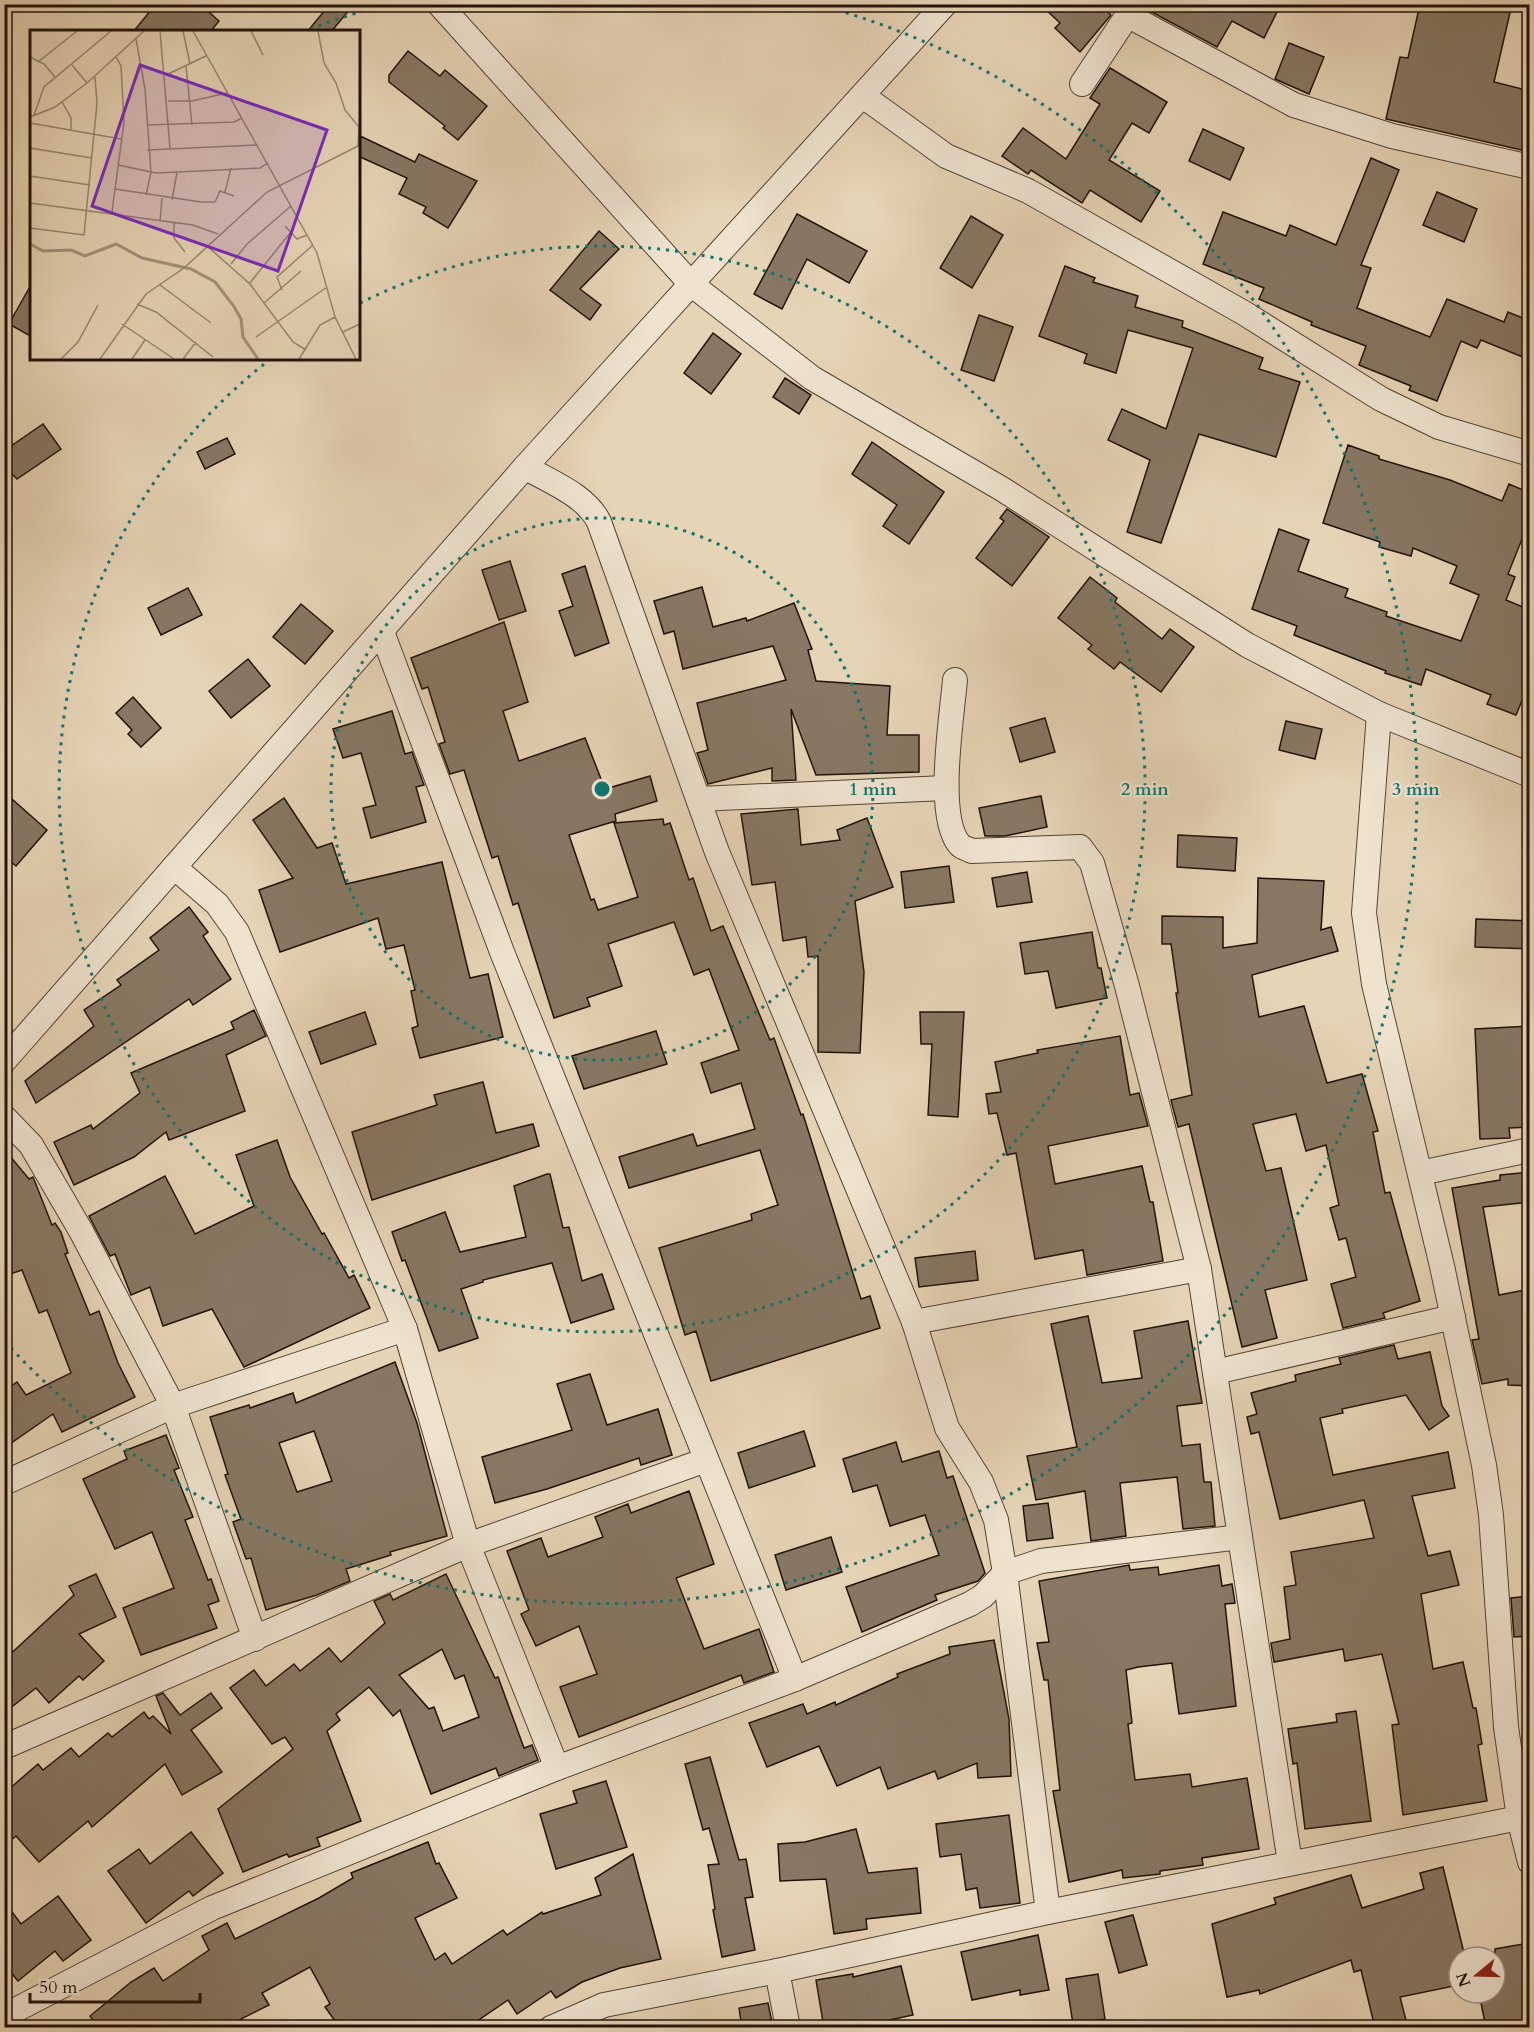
<svg xmlns="http://www.w3.org/2000/svg" width="1534" height="2032" font-family="Cardo,serif">
<style>
.building{fill:#877763;stroke:#21130a;stroke-width:1.5;fill-rule:evenodd}
.lines{fill:none;stroke-linecap:round;stroke-linejoin:round}
.street-casing{stroke:#524335;stroke-width:26}
.street{stroke:#efe3d0;stroke-width:24}
.ring{fill:none;stroke:#0f766e;stroke-width:3;stroke-dasharray:3 6}
.inset-river{fill:none;stroke:#a3927c;stroke-width:3}
.inset-road{fill:none;stroke:#978771;stroke-width:1.5}
.view{fill:#7b2cbf;fill-opacity:0.15;stroke:#7b2cbf;stroke-width:3}
.inset-edge{fill:none;stroke:#21130a;stroke-width:3}
.centre{fill:#0f766e;stroke:#efe3d0;stroke-width:3}
.ring-label{font-size:18px;text-anchor:middle;font-weight:bold;fill:#0f766e;stroke:#efe3d0;stroke-width:4.5;stroke-linejoin:round;paint-order:stroke}
</style>
<rect width="100%" height="100%" fill="#e6d4b6"/>
<filter id="stains"><feTurbulence type="fractalNoise" baseFrequency=".00333" numOctaves="4"/><feColorMatrix values="0 0 0 0 .2 0 0 0 0 .09 0 0 0 0 .02 0 0 0 .5 -.17"/></filter>
<radialGradient id="worn" r=".72"><stop offset=".6" stop-color="#630" stop-opacity="0"/><stop offset="1" stop-color="#630" stop-opacity=".3"/></radialGradient>
<g class="building">
<polygon points="156,4 200,4 219,21 210,32 133,32"/>
<polygon points="330,4 354,4 331,32 307,32"/>
<polygon points="1040,4 1100,4 1111,15 1080,52 1055,28 1060,23"/>
<polygon points="1149,4 1281,4 1264,38 1232,21 1217,47 1148,10"/>
<polygon points="1420,4 1512,4 1494,82 1530,91 1530,152 1386,119 1400,57 1408,58"/>
<polygon points="1289,43 1324,57 1309,94 1275,79"/>
<polygon points="408,51 440,76 445,70 487,106 458,140 443,128 445,126 389,82 389,75"/>
<polygon points="1110,68 1167,102 1149,133 1132,123 1109,160 1160,191 1141,222 1090,190 1082,203 1031,170 1028,174 1002,156 1023,128 1066,159 1100,104 1090,98"/>
<polygon points="1203,129 1244,148 1230,180 1189,161"/>
<polygon points="358,135 415,162 419,154 477,181 448,228 423,213 426,207 399,194 407,178 358,156"/>
<polygon points="1371,158 1399,170 1361,265 1371,268 1357,308 1430,337 1447,299 1504,322 1508,312 1530,321 1530,360 1481,340 1477,348 1461,341 1437,401 1409,390 1411,386 1359,365 1366,346 1311,325 1312,322 1259,299 1264,288 1203,264 1223,212 1286,236 1290,225 1336,245"/>
<polygon points="1437,192 1477,209 1464,242 1423,225"/>
<polygon points="797,214 867,251 849,283 807,259 782,309 754,294"/>
<polygon points="971,216 1003,235 972,288 940,268"/>
<polygon points="599,231 619,249 580,289 601,305 590,320 550,290"/>
<polygon points="1065,266 1095,278 1093,282 1138,296 1135,307 1183,321 1182,327 1263,358 1259,369 1300,382 1276,457 1199,434 1161,543 1127,532 1150,460 1108,440 1122,409 1166,429 1193,348 1128,330 1116,373 1084,363 1087,354 1039,336"/>
<polygon points="32,283 32,337 9,324"/>
<polygon points="979,315 1013,327 994,381 961,370"/>
<polygon points="713,333 741,354 711,394 684,373"/>
<polygon points="785,378 811,395 799,414 773,397"/>
<polygon points="43,424 61,449 17,479 4,466 4,451"/>
<polygon points="227,438 235,454 205,469 197,452"/>
<polygon points="872,442 944,492 909,544 883,526 897,505 852,474"/>
<polygon points="1348,445 1379,456 1379,459 1450,480 1502,501 1509,484 1530,493 1530,519 1508,574 1515,577 1506,600 1530,610 1530,681 1516,715 1487,704 1491,695 1426,669 1421,685 1385,673 1386,671 1294,635 1297,626 1252,609 1279,529 1309,540 1298,571 1348,589 1345,597 1387,612 1386,616 1461,641 1479,595 1450,583 1457,566 1413,548 1411,556 1379,547 1380,542 1323,523"/>
<polygon points="1007,509 1049,537 1012,586 976,558 1004,521 1000,518"/>
<polygon points="510,561 526,611 499,620 482,570"/>
<polygon points="585,566 609,643 575,656 559,611 573,606 562,574"/>
<polygon points="1090,577 1117,598 1115,602 1162,639 1170,629 1194,647 1161,692 1120,662 1114,669 1088,649 1092,645 1058,618"/>
<polygon points="702,587 713,627 746,618 747,621 794,603 812,649 808,650 816,681 890,686 887,735 919,735 919,772 816,775 791,709 796,780 772,781 772,768 708,784 697,753 708,750 697,703 786,680 773,646 683,669 674,631 664,634 654,601"/>
<polygon points="188,588 202,615 161,635 148,608"/>
<polygon points="301,604 333,631 305,664 273,637"/>
<polygon points="504,622 528,702 503,711 519,761 585,738 605,789 650,776 657,801 615,814 616,821 569,835 591,900 594,899 598,910 638,897 614,823 663,819 664,825 670,823 689,880 693,878 711,931 723,926 770,1040 774,1038 801,1115 803,1114 861,1299 870,1296 880,1328 711,1381 696,1331 685,1335 659,1248 752,1220 751,1214 778,1205 760,1150 629,1188 619,1157 693,1134 697,1146 755,1129 741,1083 711,1093 701,1063 739,1050 709,969 694,975 674,922 608,944 622,986 587,998 590,1006 554,1018 518,903 513,905 498,856 492,858 464,770 450,774 439,744 445,742 428,687 422,689 411,658"/>
<polygon points="248,659 270,686 231,718 209,691"/>
<polygon points="133,697 161,728 141,747 128,734 132,730 116,713"/>
<polygon points="392,711 405,754 412,752 424,785 416,787 426,822 371,838 363,808 376,805 361,753 343,758 333,729"/>
<polygon points="1045,718 1055,752 1020,762 1010,728"/>
<polygon points="1286,721 1322,729 1315,759 1279,750"/>
<polygon points="4,792 47,830 16,866 4,856"/>
<polygon points="1041,796 1047,827 1005,836 985,836 979,808"/>
<polygon points="284,798 317,848 332,843 346,884 442,862 470,978 488,974 503,1037 420,1058 412,1028 418,1026 411,991 415,990 404,945 386,949 378,918 280,952 259,890 293,878 253,820"/>
<polygon points="798,809 801,845 840,840 837,830 867,818 893,887 855,901 864,972 860,1053 818,1052 818,956 808,957 806,937 783,941 775,882 752,885 741,814"/>
<polygon points="1178,835 1237,838 1235,871 1177,867"/>
<polygon points="949,866 954,902 905,908 901,872"/>
<polygon points="1027,872 1032,902 997,907 992,878"/>
<polygon points="1258,878 1324,881 1321,930 1331,927 1338,951 1252,975 1259,1017 1304,1006 1327,1083 1362,1074 1378,1131 1373,1132 1385,1193 1390,1192 1420,1301 1383,1313 1385,1318 1343,1328 1331,1284 1356,1277 1346,1238 1339,1240 1330,1208 1339,1205 1326,1145 1306,1151 1296,1114 1253,1124 1266,1171 1281,1168 1307,1280 1265,1290 1277,1338 1242,1347 1189,1124 1178,1127 1171,1100 1192,1095 1176,993 1178,993 1171,944 1162,944 1162,916 1223,917 1223,948 1257,943"/>
<polygon points="189,907 208,932 203,936 231,979 193,1005 189,999 36,1103 25,1081 94,1026 84,1010 121,985 117,980 159,950 150,938"/>
<polygon points="1476,919 1530,921 1530,949 1475,947"/>
<polygon points="1092,932 1098,968 1101,968 1107,998 1056,1008 1048,971 1025,974 1020,943"/>
<polygon points="254,1010 266,1036 226,1055 245,1111 169,1140 166,1132 134,1157 74,1185 54,1142 91,1125 93,1129 140,1093 131,1073 234,1029 231,1022"/>
<polygon points="365,1012 376,1044 321,1064 309,1032"/>
<polygon points="920,1012 964,1012 958,1117 928,1115 932,1044 921,1044"/>
<polygon points="1530,1026 1530,1127 1509,1128 1510,1138 1480,1139 1475,1029"/>
<polygon points="656,1031 667,1064 584,1089 572,1056"/>
<polygon points="1120,1036 1130,1095 1139,1093 1148,1126 1048,1146 1055,1184 1142,1166 1150,1202 1153,1202 1163,1261 1087,1275 1083,1250 1035,1259 1016,1153 1007,1155 997,1113 989,1114 986,1094 1001,1092 995,1062 1038,1053 1037,1050"/>
<polygon points="483,1082 496,1133 533,1124 539,1146 372,1200 352,1132 437,1105 434,1095"/>
<polygon points="277,1140 290,1177 322,1234 324,1233 349,1278 354,1275 370,1308 244,1367 212,1309 163,1326 150,1287 131,1295 115,1254 110,1256 89,1216 165,1176 195,1234 254,1206 236,1155"/>
<polygon points="4,1149 29,1179 33,1177 52,1225 55,1223 61,1232 68,1253 65,1254 90,1315 99,1311 118,1363 135,1397 62,1432 53,1414 4,1448 4,1391 17,1382 26,1395 71,1373 47,1310 39,1313 22,1270 10,1274 4,1260"/>
<polygon points="1530,1172 1530,1202 1483,1207 1499,1295 1530,1289 1530,1386 1508,1385 1508,1379 1482,1384 1472,1340 1479,1339 1452,1188 1500,1180 1500,1175"/>
<polygon points="547,1174 550,1174 563,1228 569,1227 582,1281 602,1274 614,1309 571,1323 552,1263 483,1280 483,1282 461,1289 478,1338 439,1351 405,1260 402,1261 392,1232 445,1212 460,1252 526,1237 514,1186"/>
<polygon points="975,1251 978,1280 919,1287 915,1258"/>
<polygon points="1088,1316 1102,1383 1142,1378 1134,1331 1188,1321 1202,1403 1177,1406 1182,1446 1200,1444 1204,1482 1211,1482 1215,1526 1183,1529 1177,1477 1120,1483 1126,1536 1091,1541 1085,1491 1036,1500 1027,1456 1077,1447 1051,1324"/>
<polygon points="1394,1345 1398,1359 1430,1352 1442,1406 1449,1416 1429,1430 1406,1395 1342,1409 1343,1413 1320,1418 1333,1475 1448,1452 1455,1488 1412,1496 1428,1556 1450,1551 1459,1585 1421,1594 1433,1669 1463,1662 1473,1708 1476,1708 1482,1744 1478,1745 1487,1801 1403,1815 1392,1725 1399,1724 1382,1654 1345,1661 1343,1649 1274,1662 1271,1643 1290,1639 1284,1587 1296,1585 1291,1552 1374,1538 1364,1500 1280,1519 1259,1432 1251,1434 1247,1417 1257,1414 1251,1393 1296,1381 1295,1375 1341,1364 1339,1358"/>
<path d="M395,1362l22,61 30,113 -57,16 1,3 -45,14 4,12 -33,14 -51,15 -15,-52 -5,1 -13,-37 8,-3 -16,-44 3,-1 -18,-57 39,-12 1,3 43,-15 3,10zM314,1431l18,50 -35,11 -18,-49z"/>
<polygon points="590,1374 607,1425 658,1409 672,1455 641,1465 639,1458 547,1489 495,1503 482,1457 572,1430 557,1384"/>
<polygon points="804,1431 815,1466 749,1488 738,1453"/>
<polygon points="166,1435 179,1468 174,1470 193,1517 185,1520 208,1580 211,1579 219,1601 208,1605 217,1628 141,1655 123,1608 174,1588 152,1532 115,1549 83,1479 127,1459 124,1451"/>
<polygon points="896,1442 902,1462 939,1451 947,1478 953,1476 985,1573 978,1581 935,1595 937,1600 862,1632 846,1587 939,1555 925,1515 890,1526 877,1485 853,1492 843,1459"/>
<polygon points="689,1491 714,1564 676,1578 704,1649 759,1629 774,1672 744,1683 741,1675 579,1737 560,1687 597,1674 579,1626 536,1646 521,1614 529,1610 507,1551 541,1538 548,1557 603,1537 595,1517 628,1504 631,1513"/>
<polygon points="1048,1503 1053,1538 1027,1541 1023,1506"/>
<polygon points="831,1537 842,1572 786,1590 775,1555"/>
<polygon points="1129,1565 1130,1570 1158,1567 1159,1575 1219,1565 1222,1586 1232,1584 1235,1603 1225,1604 1236,1706 1179,1714 1172,1663 1138,1667 1126,1670 1132,1723 1128,1724 1135,1780 1190,1774 1192,1787 1247,1778 1259,1849 1202,1858 1203,1865 1160,1871 1160,1874 1123,1878 1122,1870 1069,1882 1053,1791 1060,1790 1048,1680 1044,1680 1037,1643 1049,1642 1039,1581"/>
<polygon points="96,1574 116,1617 79,1634 104,1661 83,1680 79,1676 49,1703 36,1688 4,1713 4,1660 74,1595 69,1586"/>
<path d="M446,1574l49,104 3,-1 26,71 8,-3 6,15 -39,16 -3,-8 -65,26 -31,-84 -7,6 -24,-29 -33,27 4,6 -13,11 34,90 -44,17 3,8 -31,11 -2,-3 -44,18 -25,-63 75,-60 -8,-12 -13,7 -42,-56 24,-18 12,16 28,-22 6,7 29,-23 12,14 44,-39 -11,-22 16,-7 3,6zM442,1649l13,30 9,-4 15,42 -36,14 -9,-24 -5,2 -30,-34z"/>
<polygon points="1530,1596 1530,1636 1514,1637 1511,1598"/>
<polygon points="994,1640 1009,1719 1011,1776 978,1778 977,1763 938,1779 935,1771 888,1789 880,1767 837,1786 819,1746 767,1767 749,1723 803,1704 807,1714 835,1702 836,1705 898,1677 897,1674 950,1654 949,1647"/>
<polygon points="163,1693 180,1715 211,1693 222,1708 191,1730 222,1772 182,1795 165,1764 92,1827 88,1821 39,1862 16,1836 4,1846 4,1794 16,1783 38,1764 43,1770 71,1748 79,1757 108,1733 112,1737 144,1712 149,1719 153,1716 171,1734 156,1696"/>
<polygon points="1356,1711 1371,1821 1305,1829 1297,1763 1293,1764 1288,1729 1337,1722 1336,1714"/>
<polygon points="710,1757 739,1860 746,1859 753,1897 745,1898 755,1950 722,1957 713,1910 715,1909 708,1865 719,1864 709,1828 703,1830 685,1764"/>
<polygon points="606,1781 627,1847 556,1869 540,1814 577,1803 573,1791"/>
<polygon points="1009,1815 1020,1903 980,1908 977,1888 966,1890 961,1854 940,1857 936,1824"/>
<polygon points="856,1829 868,1873 917,1868 921,1913 866,1919 867,1929 834,1934 826,1879 780,1881 778,1844 805,1842"/>
<polygon points="191,1832 223,1873 193,1896 189,1891 146,1923 108,1871 139,1849 150,1864"/>
<polygon points="428,1842 436,1864 439,1863 457,1898 415,1918 435,1960 445,1953 452,1964 503,1930 507,1935 542,1912 543,1914 601,1895 595,1878 633,1854 661,1959 620,1968 582,1982 556,1998 551,1991 517,2014 508,2000 467,2028 340,2028 325,2007 330,2004 310,1967 262,1993 269,2005 235,2022 239,2028 99,2028 90,2016 131,1982 154,1968 163,1981 209,1950 202,1936 227,1923 235,1939 319,1898 353,1878 351,1873"/>
<polygon points="1443,1867 1465,1957 1459,1957 1459,1985 1400,1997 1408,2028 1375,2028 1361,1970 1354,1972 1351,1960 1260,1994 1259,1990 1227,1997 1212,1924 1276,1904 1274,1898 1351,1875 1362,1908 1424,1889 1420,1873"/>
<polygon points="58,1896 91,1940 63,1961 55,1951 18,1981 4,1964 4,1901 21,1924"/>
<polygon points="1133,1915 1147,1965 1119,1973 1105,1922"/>
<polygon points="1038,1935 1049,1990 1020,1995 1020,1990 972,2000 961,1952"/>
<polygon points="1523,1944 1530,1980 1530,2028 1486,2028 1479,1993 1495,1993 1495,1949"/>
<polygon points="901,1966 913,2015 876,2023 824,2028 816,1980 853,1974 853,1977"/>
<polygon points="1098,1974 1105,2019 1073,2024 1066,1979"/>
<polygon points="768,2003 773,2028 742,2028 739,2008"/>
</g>
<g class="lines">
<g class="street-casing">
<g id="street">
<polyline points="439,4 691,284 812,378 1002,489 1247,645 1379,714 1530,775"/>
<polyline points="1129,16 1294,105 1392,136 1530,167"/>
<polyline points="1082,84 1135,4"/>
<polyline points="863,96 946,156 1028,191 1244,313 1381,399 1439,427 1530,454"/>
<path d="M525,467c25,15 61,28 74,55l118,330 197,470 33,106 34,54 15,38 9,53 43,339"/>
<polyline points="382,632 502,952 795,1679"/>
<path d="M955,680c-3,36 -20,138 5,165 3,3 8,4 12,6l108,-4 12,16 35,123 72,283 91,594"/>
<polyline points="1379,714 1364,913 1374,984 1442,1266 1484,1465 1491,1515 1506,1727 1519,1818 1530,1862"/>
<polyline points="699,799 945,788"/>
<polyline points="174,867 217,904 237,932 405,1329 468,1545 557,1768"/>
<polyline points="4,1061 525,467 945,4"/>
<polyline points="4,1117 31,1145 81,1231 173,1406 255,1639"/>
<polyline points="1420,1173 1530,1150"/>
<polyline points="914,1322 1199,1269"/>
<polyline points="1215,1372 1453,1317"/>
<polyline points="4,1483 173,1406 405,1329"/>
<polyline points="4,1747 468,1545 706,1460"/>
<polyline points="777,1971 788,2028"/>
<polyline points="4,2016 212,1908 557,1768 795,1679 970,1604 983,1596 1005,1573 1041,1561 1240,1537"/>
<polyline points="551,2028 604,2005 777,1971 1048,1912 1519,1818"/>
</g>
</g>
<use href="#street" class="street"/>
</g>
<g class="ring">
<circle cx="602" cy="789" r="271"/>
<path d="M360 303A543 543 0 1 1 268 361"/>
<path d="M310 29A814 814 0 0 1 384 5M820 5A814 814 0 1 1 7 1344"/>
</g>
<g transform="translate(30 30)">
<rect width="330" height="330" fill="#e6d4b6"/>
<path class="inset-river" d="M0,214l13,7 28,-1 14,6 31,-12 26,14 49,11 24,13 18,23 8,14 2,18 15,22"/>
<path class="inset-road" d="M130,1l10,117M153,1l7,33M163,1l124,222 18,64 21,42M221,1l12,24M288,1l6,32 12,20 9,27 14,17 -1,19M106,9l9,50 6,83 -5,23M0,27l14,7 11,13M8,32l39,-31M42,35l15,18M156,36l6,59M136,45l40,-19M138,71h24l35,-8M32,72l9,16v13M4,85l10,-28 67,-56M0,87l25,-10 32,-24 57,-52M0,93l91,16M117,95l87,-3 8,-4M0,118l62,10M117,120l110,-5M88,135l38,8 104,-5 8,-5M0,146l60,9M85,159l86,13h14l5,-11 14,5M195,162l6,-24M142,170l5,-28M0,173l163,22 25,9M82,182l12,-90 -3,-56 -5,-9M130,191l2,-23M144,193v15l11,14M255,196l12,13 10,-4M0,198l54,7 13,-132 -2,-26M177,216l43,38 43,58 13,8M201,234l16,-20 44,-38M219,254l41,-51M130,255l51,38M252,260l-5,-13 36,-32M234,273l37,-32M107,274l19,8 57,45M92,294l52,35M313,302l17,-8M226,307l71,-50M31,329l17,-17 20,-37M70,329l46,-65 38,-26 83,-76 93,-47M102,329l13,-19M153,329l13,-17M269,329l21,-34 15,-8"/>
<path class="view" d="M110,35l187,65 -49,141 -186,-65z"/>
<rect width="330" height="330" class="inset-edge"/>
</g>
<circle cx="602" cy="789" r="9" class="centre"/>
<g class="ring-label">
<text x="873" y="795">1 min</text>
<text x="1145" y="795">2 min</text>
<text x="1416" y="795">3 min</text>
</g>
<rect width="1534" height="2032" fill="none" stroke="#e6d4b6" stroke-width="24"/>
<rect x="6" y="6" width="1522" height="2020" fill="none" stroke="#21130a" stroke-width="3"/>
<rect x="12" y="12" width="1510" height="2008" fill="none" stroke="#21130a" stroke-width="1.5"/>
<g transform="translate(1477 1975) rotate(251)"><circle r="28" fill="#efe3d0" stroke="#9d9081" stroke-width="1.5"/>
<path d="M0-4.5L10 22L0 15L-10 22Z" fill="#8f2418"/>
<text y="-9" font-size="16" font-weight="bold" text-anchor="middle" fill="#21130a">N</text>
</g>
<path d="M30 1993v9h170v-9" fill="none" stroke="#21130a" stroke-width="3"/>
<text x="39" y="1993" font-size="18" fill="#21130a" stroke="#efe3d0" stroke-width="4.5" paint-order="stroke">50 m</text>
<rect width="100%" height="100%" filter="url(#stains)"/>
<rect width="100%" height="100%" fill="url(#worn)"/>
</svg>
